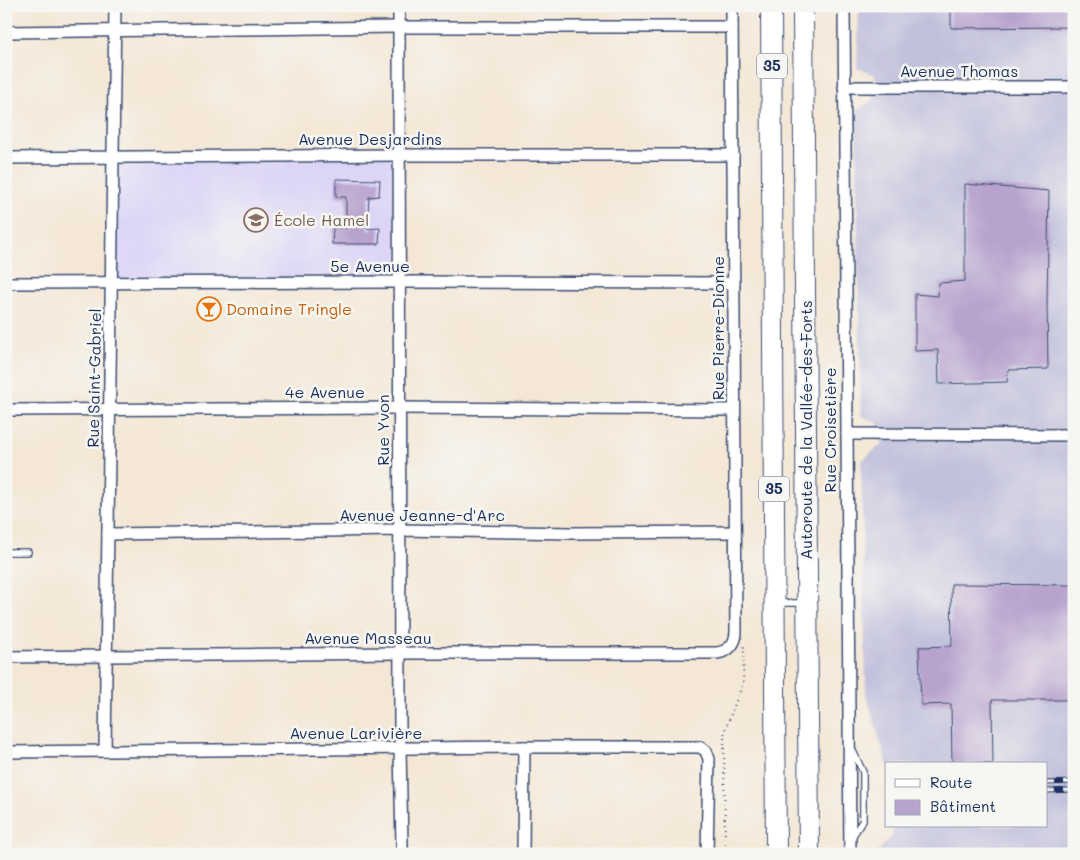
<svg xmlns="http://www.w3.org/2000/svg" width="1080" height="860" font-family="Mali,sans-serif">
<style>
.built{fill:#ddd5f6}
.industrial{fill:#c2c1dc}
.building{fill:#b8a3ce}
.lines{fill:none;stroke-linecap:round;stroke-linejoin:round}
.lane-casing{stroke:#3c4b70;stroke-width:8}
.street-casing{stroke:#3c4b70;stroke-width:14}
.highway-casing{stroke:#3c4b70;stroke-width:22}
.path{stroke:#3c4b70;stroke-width:2;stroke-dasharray:1 4;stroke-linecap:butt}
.lane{stroke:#fff;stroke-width:5.5}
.street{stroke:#fff;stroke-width:11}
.highway{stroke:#fff;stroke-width:20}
.rail-casing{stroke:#1b2f5e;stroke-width:5}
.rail{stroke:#f6f6f2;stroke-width:3;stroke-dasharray:9;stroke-linecap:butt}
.labels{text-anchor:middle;stroke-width:5;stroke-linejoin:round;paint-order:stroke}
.shield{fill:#f6f6f2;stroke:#5d6b8a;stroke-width:1}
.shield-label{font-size:15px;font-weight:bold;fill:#1b2f5e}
.street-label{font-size:16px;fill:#1b2f5e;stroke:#f6f6f2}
.education-label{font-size:16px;fill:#785e54;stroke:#f6f6f2;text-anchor:start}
.food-label{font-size:16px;fill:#c56008;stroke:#f6f6f2;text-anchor:start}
</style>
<rect width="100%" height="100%" fill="#f6f6f2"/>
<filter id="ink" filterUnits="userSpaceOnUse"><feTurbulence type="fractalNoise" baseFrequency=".02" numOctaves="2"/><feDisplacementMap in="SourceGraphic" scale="10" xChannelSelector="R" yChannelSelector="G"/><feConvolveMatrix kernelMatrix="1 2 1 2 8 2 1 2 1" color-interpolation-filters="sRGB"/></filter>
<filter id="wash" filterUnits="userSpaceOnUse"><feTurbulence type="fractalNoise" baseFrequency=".0096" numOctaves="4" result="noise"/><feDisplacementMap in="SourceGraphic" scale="20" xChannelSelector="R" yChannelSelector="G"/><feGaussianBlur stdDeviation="1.12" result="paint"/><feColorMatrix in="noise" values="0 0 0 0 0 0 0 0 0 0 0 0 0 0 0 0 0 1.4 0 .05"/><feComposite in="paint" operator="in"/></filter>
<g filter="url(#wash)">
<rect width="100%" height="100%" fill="#f4e7d5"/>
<polygon class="built" points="399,155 399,282 112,283 113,157"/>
<polygon class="industrial" points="859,6 1074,6 1074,854 876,854 893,834 892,826 1046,826 1046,764 887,764 866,694 861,461 882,444 877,423 861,416 856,111 873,100 875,75 857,68"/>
<g id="blocks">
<g class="building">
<polygon points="951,6 1074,6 1074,27 951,28"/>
<polygon points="336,179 380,180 379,196 369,197 367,229 380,228 379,244 332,244 333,228 346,228 346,197 336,197"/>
<polygon points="965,184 1049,191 1047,302 1048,369 1008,370 1007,382 939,384 938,350 915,351 915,294 938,296 939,283 965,281"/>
<polygon points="951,584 1074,585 1074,700 992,700 993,764 952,764 951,704 921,705 919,647 952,646"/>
</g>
</g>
</g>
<g filter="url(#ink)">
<use href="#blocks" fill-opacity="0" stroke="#3c4b70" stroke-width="1"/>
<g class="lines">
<g class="lane-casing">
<g id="lane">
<polyline points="6,552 28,552"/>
<polyline points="777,603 803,603"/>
<polyline points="852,837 863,820 863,772 852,749"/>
</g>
</g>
<g class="street-casing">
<g id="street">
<polyline points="399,6 400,748 402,844 402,854"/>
<polyline points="844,6 850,854"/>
<polyline points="6,32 399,27 732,27"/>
<polyline points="844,87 1074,87"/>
<polyline points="6,158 399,155 733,155"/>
<polyline points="6,283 399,282 734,283"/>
<polyline points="6,410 399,408 734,410"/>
<polyline points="847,434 1074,435"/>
<polyline points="108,534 400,530 571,533 735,532"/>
<path d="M6,657l394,-4h317c13,-2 19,-10 19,-22l-4,-625"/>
<polyline points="105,751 115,6"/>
<polyline points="6,752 524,747 700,747 706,751 709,759 707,854"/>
<polyline points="523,854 524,747"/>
</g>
</g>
<g class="highway-casing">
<g id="highway">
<polyline points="771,6 776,854"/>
<polyline points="803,6 809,854"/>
</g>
</g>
<polyline class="path" points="725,854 724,737 725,730 743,683 744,646"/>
<use href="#lane" class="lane"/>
<use href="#street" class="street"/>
<use href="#highway" class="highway"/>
<g class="rail-casing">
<g id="rail">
<polyline points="1046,783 1074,782"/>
<polyline points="1046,791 1074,790"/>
</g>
</g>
<use href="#rail" class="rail"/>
</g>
</g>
<defs>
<g id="school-ring" transform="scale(1.25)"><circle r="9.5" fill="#f6f6f2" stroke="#8d6e63" stroke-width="1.5"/><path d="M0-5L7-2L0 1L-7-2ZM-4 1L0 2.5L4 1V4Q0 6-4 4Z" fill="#8d6e63"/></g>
<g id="bar-ring" transform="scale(1.25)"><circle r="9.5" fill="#f6f6f2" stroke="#e8710a" stroke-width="1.5"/><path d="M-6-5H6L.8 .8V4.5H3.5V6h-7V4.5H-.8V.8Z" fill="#e8710a"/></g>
</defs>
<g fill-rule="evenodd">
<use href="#school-ring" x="256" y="220"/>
<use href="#bar-ring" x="209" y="309"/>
</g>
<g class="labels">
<g class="shield">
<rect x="757" y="53.5" width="30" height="25" rx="4"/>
<rect x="759" y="476.5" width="30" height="25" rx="4"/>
</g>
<g class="shield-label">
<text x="772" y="71">35</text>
<text x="774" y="494">35</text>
</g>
<g class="street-label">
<text x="959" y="77">Avenue Thomas</text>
<text x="370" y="145">Avenue Desjardins</text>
<text x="370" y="272">5e Avenue</text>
<text transform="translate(718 328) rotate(-90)" y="6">Rue Pierre-Dionne</text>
<text transform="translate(94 378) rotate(-89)" y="6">Rue Saint-Gabriel</text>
<text x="325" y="398">4e Avenue</text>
<text transform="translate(383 430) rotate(-90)" y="6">Rue Yvon</text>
<text transform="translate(806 430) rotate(-90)" y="6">Autoroute de la Vallée-des-Forts</text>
<text transform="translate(830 430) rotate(-90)" y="6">Rue Croisetière</text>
<text x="422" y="521">Avenue Jeanne-d'Arc</text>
<text x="368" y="644">Avenue Masseau</text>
<text x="356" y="739">Avenue Larivière</text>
</g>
<g class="education-label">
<text x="274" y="226">École Hamel</text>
</g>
<g class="food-label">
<text x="226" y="315">Domaine Tringle</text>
</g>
</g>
<rect width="1080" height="860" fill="none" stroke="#f6f6f2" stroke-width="25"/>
<rect x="885" y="762" width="162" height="65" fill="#f6f6f2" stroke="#9ea6b7"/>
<rect x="895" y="779" width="25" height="8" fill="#ffffff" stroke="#9ea6b7"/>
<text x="930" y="788" font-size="15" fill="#1b2f5e">Route</text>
<rect x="895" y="800" width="25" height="15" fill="#b8a3ce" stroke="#9ea6b7"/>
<text x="930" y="812" font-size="15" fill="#1b2f5e">Bâtiment</text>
</svg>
